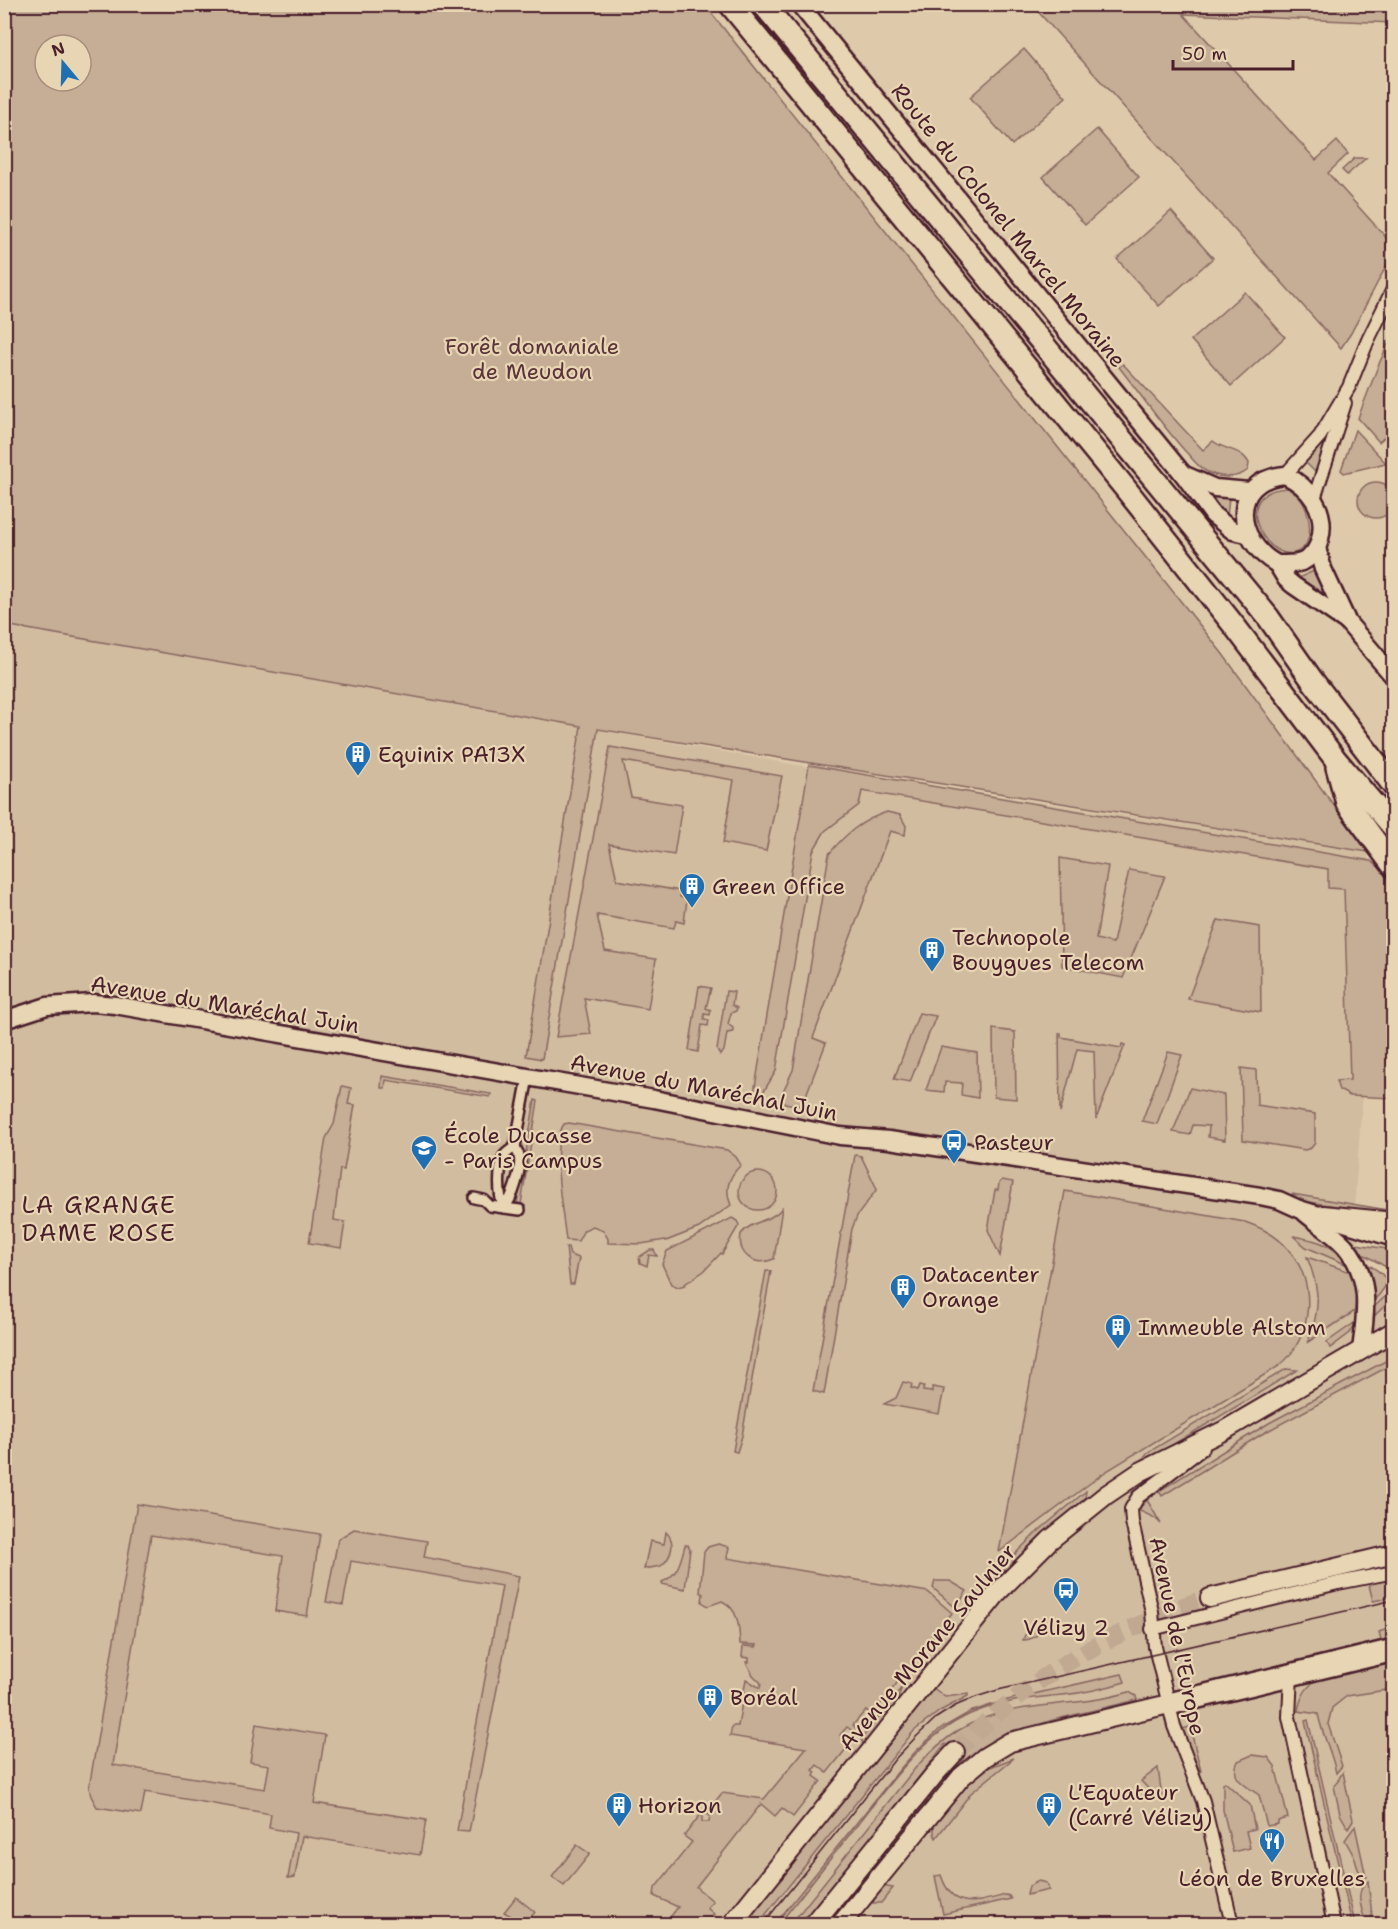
<svg xmlns="http://www.w3.org/2000/svg" width="1398" height="1929" font-family="'Shantell Sans',sans-serif">
<style>
.built{fill:#d1bca0}
.green{fill:#c5ae95;stroke:#886660;stroke-width:1.5;fill-rule:evenodd}
.lines{fill:none;stroke-linecap:round;stroke-linejoin:round}
.secondary-tunnel{stroke:#c0a891;stroke-width:18;stroke-dasharray:18 9;stroke-linecap:butt}
.pedestrian-casing{stroke:#4a1f2b;stroke-width:14}
.minor-casing{stroke:#4a1f2b;stroke-width:16}
.tertiary-casing{stroke:#4a1f2b;stroke-width:21}
.secondary-casing{stroke:#4a1f2b;stroke-width:22}
.trunk-casing{stroke:#4a1f2b;stroke-width:26}
.pedestrian{stroke:#e7d5b3;stroke-width:9}
.minor{stroke:#e7d5b3;stroke-width:12}
.tertiary{stroke:#e7d5b3;stroke-width:16}
.secondary{stroke:#e7d5b3;stroke-width:18}
.trunk{stroke:#e7d5b3;stroke-width:21}
.tram{stroke:#4a1f2b;stroke-width:1.5}
.labels{text-anchor:middle;stroke-width:4.5;stroke-linejoin:round;paint-order:stroke}
.street-label{font-size:22px;fill:#4a1f2b;stroke:#e7d5b3}
.park-label{font-size:22px;fill:#5c343b;stroke:#e7d5b3}
.poi-label{font-size:22px;fill:#4a1f2b;stroke:#e7d5b3;text-anchor:start}
.neighbourhood-label{font-size:24px;letter-spacing:1.5px;fill:#4a1f2b;stroke:#e7d5b3}
</style>
<rect width="100%" height="100%" fill="#decaab"/>
<filter id="ink" filterUnits="userSpaceOnUse"><feTurbulence type="fractalNoise" baseFrequency=".0167" numOctaves="2"/><feDisplacementMap in="SourceGraphic" scale="12" xChannelSelector="R" yChannelSelector="G"/><feConvolveMatrix kernelMatrix="1 2 1 2 8 2 1 2 1" color-interpolation-filters="sRGB"/></filter>
<g filter="url(#ink)">
<polygon class="built" points="4,625 820,769 1368,852 1373,954 1354,1210 1361,1261 1393,1309 1393,1924 5,1924"/>
<g class="green">
<path d="M4,5h701l517,648 146,199 -770,-123 -56,330 -16,-3 55,-330 -576,-101zM45,45h36v36h-36z"/>
<polygon points="1032,5 1393,5 1393,23 1183,14 1316,160 1337,141 1348,154 1328,173 1393,245 1393,253 1351,333 1341,348"/>
<polygon points="1024,49 1066,97 1012,145 970,97"/>
<polygon points="1097,129 1139,177 1085,225 1043,177"/>
<polygon points="1355,158 1366,158 1347,175 1342,170"/>
<polygon points="1171,211 1213,258 1159,306 1117,259"/>
<polygon points="1245,292 1285,337 1231,386 1191,340"/>
<polygon points="1393,333 1393,429 1379,442 1358,418 1378,366"/>
<path d="M1123,364l80,86 10,-9c12,10 28,7 36,22l-1,7c-12,10 -31,8 -44,0 -7,-4 -13,-13 -19,-19 -24,-27 -44,-56 -66,-84z"/>
<polygon points="1355,430 1386,463 1344,473 1341,470"/>
<polygon points="1330,432 1318,471 1315,472 1303,460 1316,449"/>
<circle cx="1376" cy="500" r="18"/>
<polygon points="1196,483 1229,497 1227,517 1225,517"/>
<path d="M1288,488c3,3 8,6 11,9 12,14 18,50 -5,56 -30,7 -66,-63 -6,-65z"/>
<polygon points="1316,570 1337,610 1296,579"/>
<polygon points="610,747 782,776 766,851 723,843 734,780 623,761 631,797 682,805 674,855 609,844 617,880 680,891 680,897 687,899 684,923 676,921 674,928 597,915 605,951 656,959 648,1009 584,998 591,1034 556,1037"/>
<polygon points="809,765 1371,861 1387,873 1393,886 1393,1098 1350,1096 1339,1090 1336,1081 1350,1080 1344,889 1328,888 1328,869 862,791 859,805 825,831 813,851 776,1071 761,1096 754,1093"/>
<path d="M887,812l13,3 6,11 -1,9 -15,-4 -77,207 13,5 -24,63 -24,-4 15,-32 36,-216c16,-20 33,-34 58,-42z"/>
<polygon points="1060,858 1108,866 1096,939 1113,943 1129,870 1165,876 1123,978 1062,966"/>
<polygon points="1218,920 1260,927 1261,1012 1188,999"/>
<polygon points="699,986 711,988 706,1008 711,1010 710,1015 704,1014 704,1019 709,1020 708,1026 702,1025 698,1052 689,1050"/>
<polygon points="726,991 734,992 732,1005 737,1008 736,1011 731,1013 728,1024 733,1028 733,1032 727,1033 724,1051 720,1055 717,1050"/>
<polygon points="919,1013 936,1016 910,1082 894,1079"/>
<polygon points="993,1029 1015,1032 1016,1099 994,1097"/>
<polygon points="1059,1033 1061,1033 1061,1037 1121,1048 1122,1044 1125,1045 1096,1119 1094,1051 1077,1049 1060,1113"/>
<polygon points="941,1047 977,1053 978,1098 961,1095 962,1083 945,1082 944,1092 926,1090"/>
<polygon points="1168,1052 1182,1055 1157,1124 1142,1121"/>
<polygon points="1241,1068 1256,1070 1257,1105 1315,1114 1315,1143 1311,1148 1305,1150 1243,1140"/>
<polygon points="382,1076 491,1094 490,1097 386,1080 385,1088 381,1088"/>
<polygon points="342,1086 351,1088 348,1104 355,1105 344,1170 340,1169 334,1220 345,1222 341,1248 309,1243 326,1138 334,1124"/>
<polygon points="1190,1088 1224,1095 1225,1140 1208,1137 1209,1126 1193,1125 1190,1135 1173,1132"/>
<polygon points="535,1100 538,1101 521,1204 517,1203"/>
<path d="M569,1123l158,27 9,7 5,8c-12,11 -17,24 -10,40l-32,23 -33,13 -1,-1 -24,4 -33,-1v-4l-5,-9 -10,-4 -9,4 -6,11 -12,-1c-3,-26 -16,-96 -2,-116z"/>
<polygon points="855,1155 861,1156 877,1189 857,1216 852,1229 824,1394 813,1391"/>
<circle cx="758" cy="1191" r="19"/>
<polygon points="1002,1180 1013,1182 1000,1256 988,1230 995,1190 998,1190 999,1183"/>
<path d="M1065,1191l180,31c17,6 31,13 43,27 30,33 25,89 -9,117l-174,106 -106,80z"/>
<polygon points="1292,1194 1393,1211 1393,1215 1303,1201 1291,1197"/>
<path d="M782,1208l-8,51c-20,8 -37,-4 -33,-25 11,-14 30,-12 41,-26z"/>
<polygon points="732,1218 737,1221 739,1225 722,1254 721,1253 704,1271 685,1284 685,1285 678,1287 671,1284 662,1264 667,1251"/>
<path d="M1293,1236c20,4 43,7 52,28l-39,-17z"/>
<polygon points="1350,1243 1393,1250 1393,1271 1365,1255 1362,1257"/>
<polygon points="566,1247 568,1247 570,1255 579,1258 574,1284 570,1284"/>
<polygon points="650,1250 654,1250 657,1256 649,1255 647,1266 640,1263 639,1257"/>
<path d="M1307,1257l40,14 5,-1 4,22 -1,19 -47,31c13,-34 12,-52 -1,-85z"/>
<path d="M1366,1263c20,13 29,17 8,37l-1,-1 -1,-16z"/>
<polygon points="766,1271 771,1271 742,1436 737,1452 733,1451"/>
<polygon points="1393,1289 1393,1298 1373,1317 1374,1307"/>
<polygon points="1357,1321 1350,1333 1330,1348 1327,1342"/>
<polygon points="1393,1357 1393,1364 1262,1434 1162,1496 1159,1491 1269,1423"/>
<polygon points="1286,1369 1297,1370 1144,1462 1142,1460 1147,1453"/>
<polygon points="903,1382 912,1384 911,1388 918,1390 920,1385 924,1386 923,1391 932,1392 932,1387 944,1389 939,1414 884,1404 896,1398"/>
<polygon points="1086,1491 1085,1498 1081,1503 1041,1537 1007,1569 997,1572 1035,1534"/>
<polygon points="1147,1500 1161,1524 1155,1518 1140,1511 1140,1508"/>
<polygon points="137,1504 320,1534 307,1616 275,1611 283,1556 151,1535 113,1765 265,1789 269,1765 250,1762 256,1724 325,1735 314,1803 426,1820 420,1855 302,1836 295,1877 288,1878 296,1833 269,1828 271,1814 145,1792 141,1814 97,1807 91,1796 89,1788"/>
<polygon points="354,1529 427,1541 424,1557 519,1576 469,1832 457,1831 502,1586 351,1561 343,1605 326,1602 338,1539"/>
<path d="M666,1532c11,10 5,26 -5,34l-17,3 6,-28 14,3z"/>
<path d="M718,1544l11,3 -2,11 201,34 24,21 -80,102 -6,-5 -13,15 7,7 -2,3 -11,-8 -7,8 10,9 -23,29 -10,-8 -4,5 3,2 -2,4 7,5 -28,36 -11,-9 -7,8 -14,-12 -65,83 17,14 -6,7 7,6 -8,10h-41l13,-17 -24,-11 1,-8 37,-46 -8,-6 17,-22 1,1v7h7l1,-7 -5,-1 17,-21 42,6 42,-51 -76,-12 2,-10h6l8,-47 14,9 1,-5 -8,-8 -7,-13h3v-4l-7,-1 1,-11 13,1 1,-2 -17,-1c-1,-17 -1,-35 -18,-43l-14,5 -6,-4 1,-8 -3,-2 4,-40 4,-5z"/>
<path d="M685,1545h3l2,4 -5,40 -23,-5v-2c16,-6 19,-22 23,-37z"/>
<polygon points="1393,1576 1393,1597 1373,1601 1368,1581"/>
<polygon points="935,1581 950,1581 967,1591 956,1608 933,1588"/>
<path d="M1042,1620h3l1,3c-4,9 -12,17 -23,17l2,-5z"/>
<polygon points="1393,1627 1393,1641 1382,1643 1379,1632"/>
<path d="M1393,1661v28l-46,7 -15,12 -4,16 14,42 -6,7c-4,-21 -14,-38 -18,-59l-20,-3c2,-13 7,-23 18,-31 10,-6 64,-18 77,-19z"/>
<path d="M1122,1674l3,8c-20,6 -41,11 -62,13 -29,3 -57,5 -85,16 -54,20 -88,73 -123,117 -26,32 -51,64 -76,96h-4l125,-155 16,-18 24,-22 30,-17 33,-11z"/>
<polygon points="931,1686 945,1697 968,1694 968,1696 940,1711 914,1731 758,1924 744,1924"/>
<polygon points="902,1687 894,1709 864,1746 861,1739"/>
<path d="M1129,1692l7,4 1,4 -84,20 -40,13 -47,30 -21,-19 -142,180h-12l126,-158c12,-13 26,-26 42,-36 50,-31 116,-21 170,-38z"/>
<polygon points="1308,1720 1355,1924 1352,1924 1305,1721"/>
<polygon points="1190,1727 1201,1771 1200,1772 1182,1729"/>
<path d="M1252,1755l16,2 7,9 13,52 -10,3v3l-11,2 -8,-31c-13,-10 -30,-15 -21,-34z"/>
<polygon points="1014,1758 971,1793 936,1838 934,1833 934,1820 970,1779 980,1771"/>
<polygon points="1158,1768 1162,1797 1159,1800 1141,1781"/>
<polygon points="1343,1772 1353,1820 1348,1828 1340,1814 1334,1786"/>
<polygon points="1225,1782 1250,1805 1255,1829 1246,1831 1250,1848 1233,1852 1223,1810 1223,1783"/>
<polygon points="1355,1826 1366,1877 1361,1880 1355,1858 1345,1840"/>
<polygon points="577,1845 590,1854 564,1886 552,1877"/>
<path d="M941,1875c12,37 36,27 65,20l3,1 2,3 -68,15 -8,-38z"/>
<polygon points="1038,1881 1046,1883 1049,1890 1027,1895 1029,1886"/>
<path d="M1368,1881l5,43h-7c-4,-16 -13,-31 2,-43z"/>
<polygon points="882,1886 893,1888 881,1903 873,1903 877,1892"/>
<polygon points="516,1897 535,1912 525,1924 504,1912"/>
</g>
<g class="lines">
<path class="secondary-tunnel" d="M955,1752c57,-57 119,-100 194,-131 20,-9 40,-18 61,-23"/>
<g class="pedestrian-casing">
<g id="pedestrian">
<path d="M515,1147c1,3 4,6 4,9 3,13 -6,42 -15,52 -6,-13 -6,-38 0,-52 3,-4 7,-6 11,-9l13,-70"/>
<polyline points="474,1198 484,1200 490,1206 520,1210"/>
</g>
</g>
<g class="minor-casing">
<g id="minor">
<polyline points="1285,475 1320,436 1349,387 1368,340 1394,287"/>
<polyline points="1314,499 1345,403"/>
<polyline points="1203,1448 1138,1497 1131,1509 1132,1522 1152,1612 1155,1647 1174,1726 1203,1801 1232,1924"/>
<polyline points="1152,1629 1338,1583 1394,1572"/>
<polyline points="1291,1674 1289,1717 1334,1924"/>
</g>
</g>
<g class="tertiary-casing">
<g id="tertiary">
<polyline points="799,4 1183,474 1213,515 1233,531 1247,534"/>
<polyline points="1183,474 1215,488 1249,491"/>
<path d="M1285,475c25,12 42,36 35,64 -2,9 -7,17 -16,22 -8,4 -19,3 -27,3 -42,-22 -49,-84 8,-89z"/>
<polyline points="1317,548 1323,569 1348,623 1394,677"/>
<polyline points="1277,564 1286,579 1293,585 1347,622"/>
<polyline points="4,1020 47,1006 93,1003 115,1005 654,1099 840,1136 889,1140 1260,1196 1279,1200 1299,1209 1394,1238"/>
<path d="M1305,1213c13,11 29,21 40,33 27,31 21,68 16,104"/>
</g>
</g>
<g class="secondary-casing">
<g id="secondary">
<polyline points="1323,1215 1394,1222"/>
<polyline points="1210,1598 1394,1554"/>
<polyline points="732,1924 998,1592 1050,1540 1106,1495 1140,1472 1225,1430 1394,1331"/>
<polyline points="813,1924 934,1775 955,1752"/>
<polyline points="841,1924 961,1777 985,1757 1010,1742 1169,1704"/>
</g>
</g>
<g class="trunk-casing">
<g id="trunk">
<polyline points="730,4 1125,488 1236,628 1336,760 1394,828"/>
<polyline points="763,4 1268,617 1312,680 1394,786"/>
<polyline points="1337,767 1347,803 1394,867"/>
<polyline points="1169,1704 1394,1650"/>
</g>
</g>
<use href="#pedestrian" class="pedestrian"/>
<use href="#minor" class="minor"/>
<use href="#tertiary" class="tertiary"/>
<use href="#secondary" class="secondary"/>
<use href="#trunk" class="trunk"/>
<polyline class="tram" points="763,1924 896,1758 917,1736 936,1718 955,1706 976,1697 998,1690 1394,1600"/>
</g>
</g>
<defs>
<g id="building-pin" transform="scale(1.35)"><path d="M0 17L-7.5 6A9.5 9.5 0 1 1 7.5 6Z" fill="#1f6fb2" stroke="#e7d5b3"/><path d="M-4-6H4V6H1V3H-1V6H-4ZM-2.5-4.3h1.7v1.8h-1.7ZM.8-4.3h1.7v1.8H.8ZM-2.5-1h1.7V.8h-1.7ZM.8-1h1.7V.8H.8Z" fill="#fff"/></g>
<g id="bus-pin" transform="scale(1.35)"><path d="M0 17L-7.5 6A9.5 9.5 0 1 1 7.5 6Z" fill="#1f6fb2" stroke="#e7d5b3"/><path d="M-5-6H5V4H4V6H2V4H-2V6H-4V4H-5ZM-3.5-4V0h7V-4ZM-3.5 1.2v1.5H-2V1.2ZM2 1.2v1.5H3.5V1.2Z" fill="#fff"/></g>
<g id="university-pin" transform="scale(1.35)"><path d="M0 17L-7.5 6A9.5 9.5 0 1 1 7.5 6Z" fill="#1f6fb2" stroke="#e7d5b3"/><path d="M0-5L7-2L0 1L-7-2ZM-4 1L0 2.5L4 1V4Q0 6-4 4Z" fill="#fff"/></g>
<g id="restaurant-pin" transform="scale(1.35)"><path d="M0 17L-7.5 6A9.5 9.5 0 1 1 7.5 6Z" fill="#1f6fb2" stroke="#e7d5b3"/><path d="M-5-6h1v4h1v-4h1v4h1v-4h1v5L-1.5 .5V6h-2V.5L-5-1ZM5-6V6H3V1.5H1.5Q1.5-4 5-6Z" fill="#fff"/></g>
</defs>
<g fill-rule="evenodd">
<use href="#building-pin" x="358" y="754"/>
<use href="#building-pin" x="692" y="886"/>
<use href="#building-pin" x="932" y="950"/>
<use href="#bus-pin" x="954" y="1142"/>
<use href="#university-pin" x="424" y="1148"/>
<use href="#building-pin" x="903" y="1287"/>
<use href="#building-pin" x="1118" y="1327"/>
<use href="#bus-pin" x="1066" y="1590"/>
<use href="#building-pin" x="710" y="1697"/>
<use href="#building-pin" x="619" y="1805"/>
<use href="#building-pin" x="1049" y="1805"/>
<use href="#restaurant-pin" x="1272" y="1841"/>
</g>
<g class="labels">
<g class="street-label">
<text transform="translate(1009 225) rotate(51)" y="8">Route du Colonel Marcel Moraine</text>
<text transform="translate(225 1004) rotate(9)" y="8">Avenue du Maréchal Juin</text>
<text transform="translate(704 1087) rotate(11)" y="8">Avenue du Maréchal Juin</text>
<text transform="translate(1178 1636) rotate(78)" y="8">Avenue de l'Europe</text>
<text transform="translate(927 1647) rotate(-50)" y="8">Avenue Morane Saulnier</text>
</g>
<g class="park-label">
<text x="532" y="354">Forêt domaniale<tspan x="532" dy="25">de Meudon</tspan></text>
</g>
<g class="poi-label">
<text x="378" y="762">Equinix PA13X</text>
<text x="712" y="894">Green Office</text>
<text x="952" y="945">Technopole<tspan x="952" dy="25">Bouygues Telecom</tspan></text>
<text x="444" y="1143">École Ducasse<tspan x="444" dy="25">- Paris Campus</tspan></text>
<text x="974" y="1150">Pasteur</text>
<text x="922" y="1282">Datacenter<tspan x="922" dy="25">Orange</tspan></text>
<text x="1138" y="1335">Immeuble Alstom</text>
<text x="1066" y="1635" text-anchor="middle">Vélizy 2</text>
<text x="730" y="1705">Boréal</text>
<text x="1068" y="1800">L'Equateur<tspan x="1068" dy="25">(Carré Vélizy)</tspan></text>
<text x="638" y="1813">Horizon</text>
<text x="1272" y="1886" text-anchor="middle">Léon de Bruxelles</text>
</g>
<g class="neighbourhood-label">
<text x="99" y="1213">LA GRANGE<tspan x="99" dy="28">DAME ROSE</tspan></text>
</g>
</g>
<rect width="1398" height="1929" fill="none" stroke="#e7d5b3" stroke-width="24"/>
<rect x="12" y="12" width="1374" height="1905" fill="none" stroke="#4a1f2b" stroke-width="2" filter="url(#ink)"/>
<g transform="translate(63 63) rotate(341)"><circle r="28" fill="#e7d5b3" stroke="#a88c7d" stroke-width="1.5"/>
<path d="M0-4.5L10 22L0 15L-10 22Z" fill="#1f6fb2"/>
<text y="-9" font-size="16" font-weight="bold" text-anchor="middle" fill="#4a1f2b">N</text>
</g>
<path d="M1173 60v9h120v-9" fill="none" stroke="#4a1f2b" stroke-width="3"/>
<text x="1182" y="60" font-size="18" fill="#4a1f2b" stroke="#e7d5b3" stroke-width="4.5" paint-order="stroke">50 m</text>
</svg>
